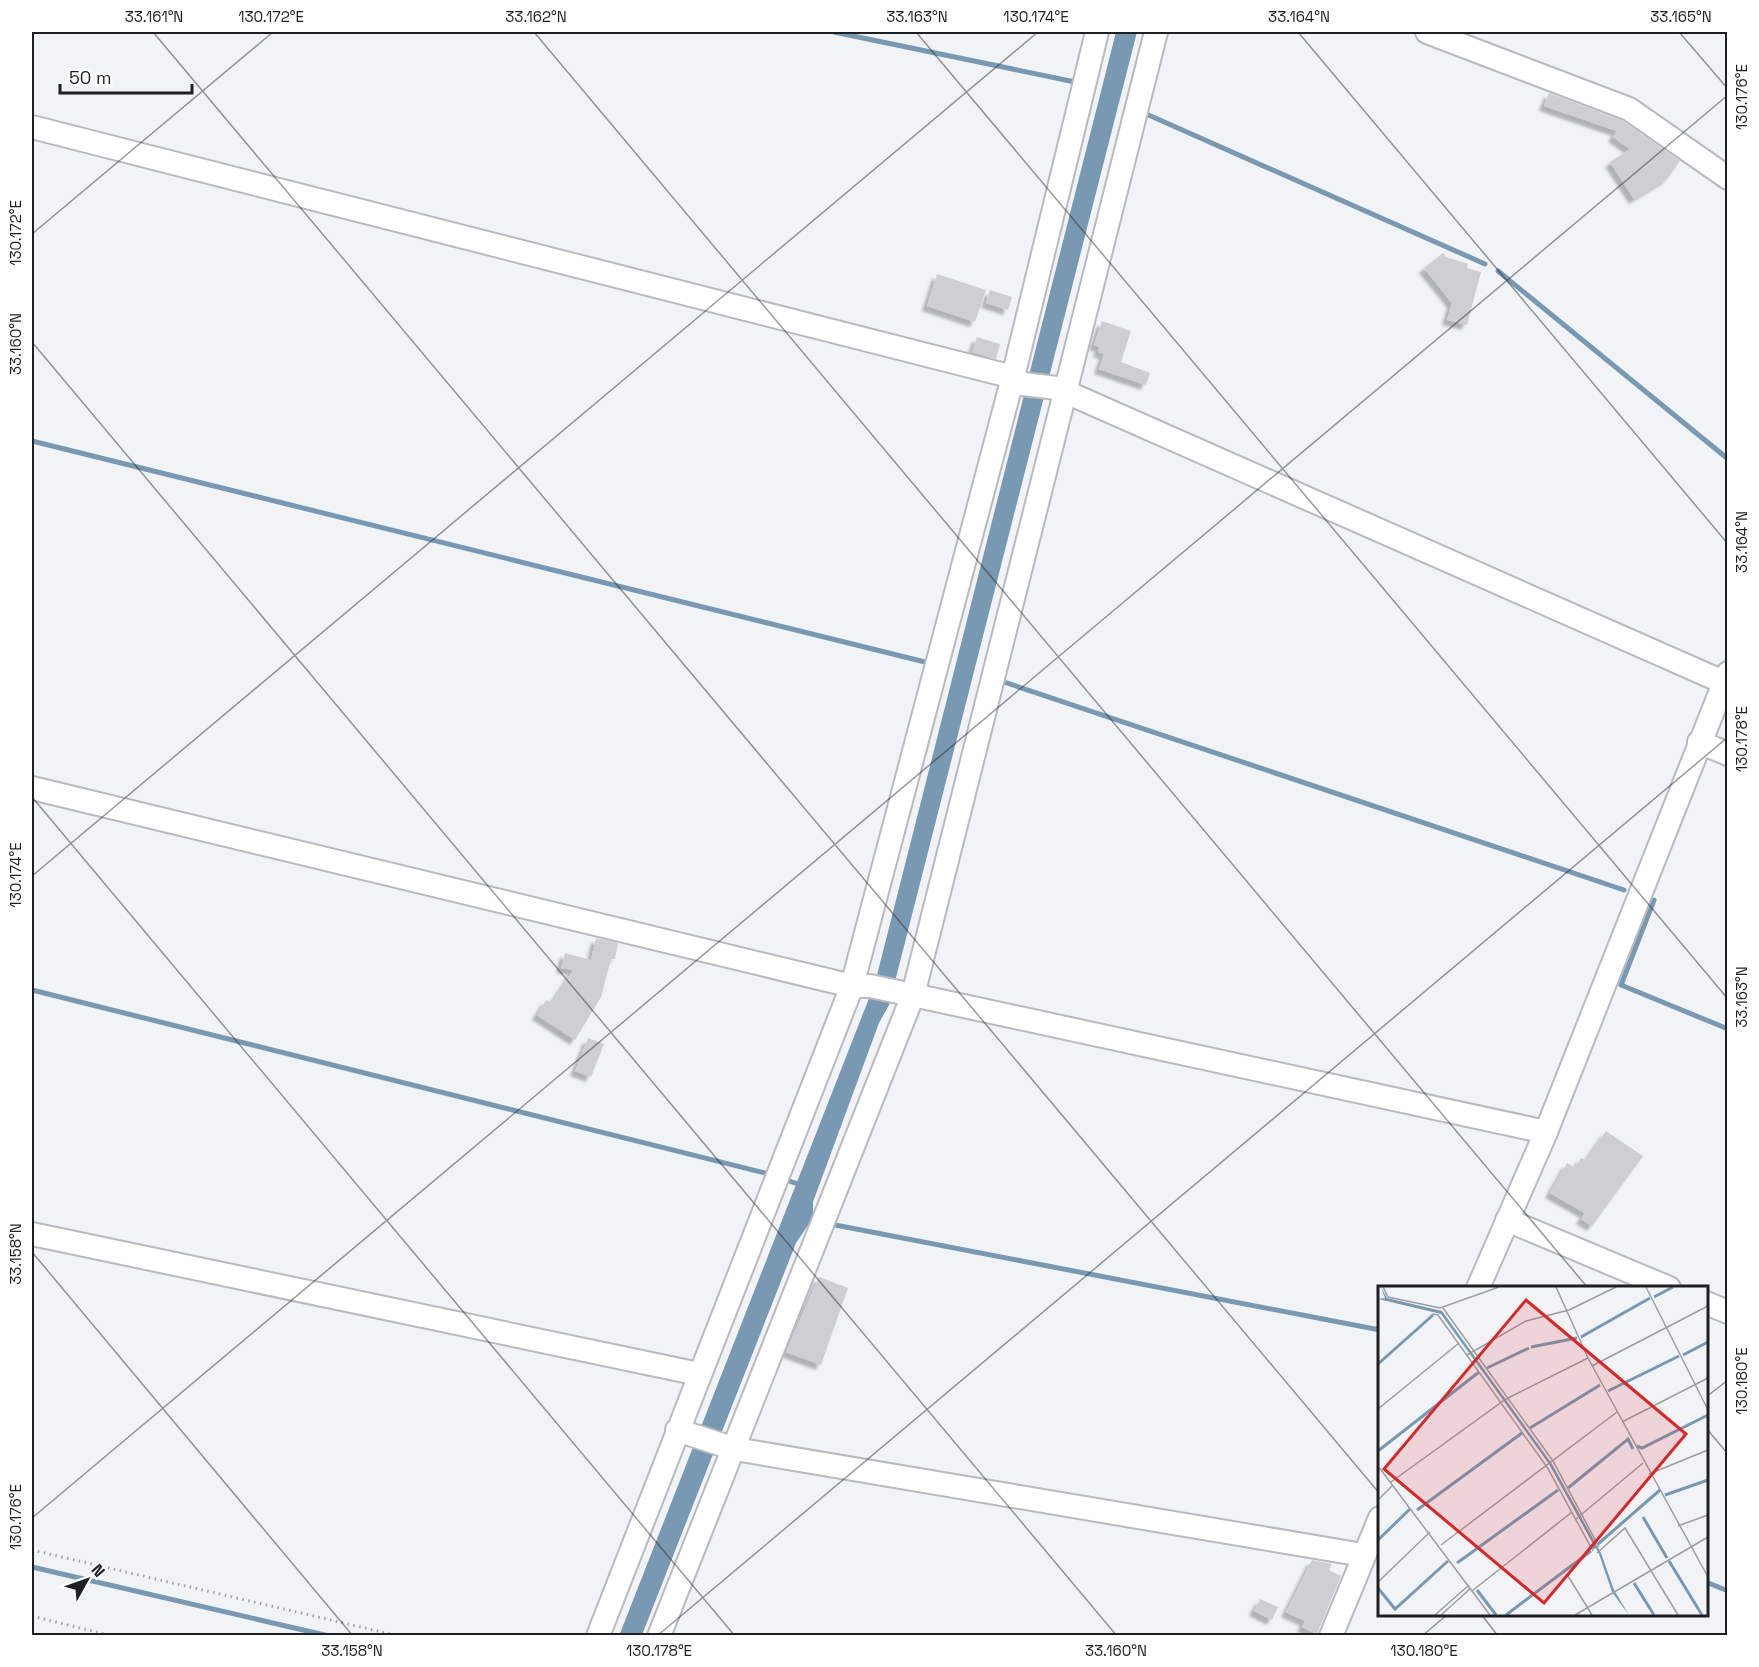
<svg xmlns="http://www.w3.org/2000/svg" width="1759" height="1667" font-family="'Space Grotesk',sans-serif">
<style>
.water{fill:#7998b2}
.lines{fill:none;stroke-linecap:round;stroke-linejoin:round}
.stream{stroke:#7998b2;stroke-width:5}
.building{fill:#cfced2;filter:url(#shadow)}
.minor-casing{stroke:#b9babe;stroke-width:26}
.path{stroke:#a1a1a5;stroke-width:3;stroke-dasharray:1.5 4.5;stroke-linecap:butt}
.minor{stroke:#fff;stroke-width:22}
.ticks{fill:none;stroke:#1f1f21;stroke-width:1.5;stroke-opacity:0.45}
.inset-river{fill:none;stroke:#7998b2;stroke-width:3}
.inset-road{fill:none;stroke:#9e9ea1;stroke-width:1.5}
.view{fill:#d62828;fill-opacity:0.15;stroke:#d62828;stroke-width:3}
.inset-edge{fill:none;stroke:#1f1f21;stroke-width:3}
.neatline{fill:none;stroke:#1f1f21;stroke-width:2}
.ticks-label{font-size:15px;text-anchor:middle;fill:#1f1f21}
</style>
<defs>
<filter id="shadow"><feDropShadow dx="-5" dy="5" stdDeviation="1.5" flood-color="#0004"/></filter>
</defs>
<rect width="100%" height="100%" fill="#f2f3f7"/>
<polygon class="water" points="1116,32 1137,32 889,1005 879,1023 813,1202 813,1218 796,1243 642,1635 619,1636 875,983"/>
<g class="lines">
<g class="stream">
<polyline points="834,32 1075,82"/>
<polyline points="1144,113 1485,264"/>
<polyline points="1498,271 1728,459"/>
<polyline points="32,441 925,662"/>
<polyline points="1001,681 1624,890"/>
<polyline points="1654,900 1621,985 1728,1029"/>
<polyline points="32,990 769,1174"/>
<polyline points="783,1179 801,1185"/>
<polyline points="830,1224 1380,1330"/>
<polyline points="32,1567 329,1636"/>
<polyline points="1706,1582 1728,1591"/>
</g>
</g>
<g class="building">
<polygon points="1549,93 1623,121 1680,161 1668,178 1634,199 1610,162 1630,149 1613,137 1617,131 1544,106"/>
<polygon points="1443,253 1446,257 1468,264 1467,268 1481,272 1467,325 1447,320 1452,303 1424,268"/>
<polygon points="937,274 986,290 975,322 927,306"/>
<polygon points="990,290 1012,297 1008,310 986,303"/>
<polygon points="1102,321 1131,331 1121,362 1150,373 1146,385 1099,369 1104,354 1098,352 1100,347 1094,345"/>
<polygon points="977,337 1000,344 996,359 972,352"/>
<polygon points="596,938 618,943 615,959 611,959 601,997 575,1040 537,1015 546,1000 552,1003 573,970 561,968 565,953 591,960"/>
<polygon points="588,1038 604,1044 591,1077 575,1071"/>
<polygon points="1606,1131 1643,1156 1592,1226 1581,1219 1585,1213 1550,1193 1567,1163 1575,1168 1581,1158 1586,1160"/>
<polygon points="819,1277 848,1288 821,1365 786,1352"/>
<polygon points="1312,1560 1332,1564 1329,1570 1341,1576 1317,1634 1302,1627 1305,1621 1286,1612"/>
<polygon points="1260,1599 1278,1607 1272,1620 1254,1611"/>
</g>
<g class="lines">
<g class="minor-casing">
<g id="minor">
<polyline points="1427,32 1629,109 1728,178"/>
<polyline points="32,127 1013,377 1023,384 1057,388 1723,682"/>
<polyline points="1699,742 1728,754"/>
<polyline points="32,788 852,986 870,986 913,995 1546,1132"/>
<polyline points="1507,1220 1669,1288"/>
<polyline points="32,1234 699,1374"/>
<polyline points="1478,1288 1546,1132 1728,673"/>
<polyline points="1706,1303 1728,1312"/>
<polyline points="677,1430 735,1449 1363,1555"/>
<polyline points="598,1636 852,986 1013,377 1097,32"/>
<polyline points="659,1636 913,995 1156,32"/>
<polyline points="1331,1636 1380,1518"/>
</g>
</g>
<g class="path">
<polyline points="32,1550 399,1636"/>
<polyline points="32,1616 112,1636"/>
</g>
<use href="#minor" class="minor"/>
</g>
<path class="ticks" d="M153,32l1227,1462M534,32l1054,1256M916,32l812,967M1298,32l430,512M1679,32l49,57M32,234l241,-202M32,342l1085,1294M32,797l703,839M32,876l1006,-844M32,1252l321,384M1706,1397l22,-17M1706,1428l22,26M32,1518l1696,-1423M1481,1614l17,22M657,1636l1071,-899M1422,1636l26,-22"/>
<g transform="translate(1378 1286)">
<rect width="330" height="330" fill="#f2f3f7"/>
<path d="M3,1l6,11 55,13 110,153 49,89 13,37 15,25 -17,-23 -13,-38 -3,-6 -4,2 1,-6 -44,-80 -108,-150 -63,-15 7,-1z" fill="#7998b2"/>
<path class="inset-river" d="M276,11l19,-10M203,51l69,-39M153,61l46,-9M305,69l25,-13M0,78l55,-49M109,82l42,-20M230,105l71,-35M152,142l70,-43M259,160l5,2 66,-33M0,165l101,-79M190,202l60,-49 5,10M287,209l43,-15M39,224l105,-77M265,231l24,41M0,254l32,-31M220,258l62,-54M291,275l33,54M79,277l101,-73M256,297l20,32M0,302l17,21 53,-48M99,304l19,25M128,329l85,-64"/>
<path class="inset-road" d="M5,1l5,10 52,11 59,-21M178,1l32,71 120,219M268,1l62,123M65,22l110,153 46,86M54,28l6,1 109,152 46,84M89,69l59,-34 43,-11 47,-23M214,80l116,-60M0,123l81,-66M244,136l86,-44M0,180l112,149M271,188l59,-24M13,196l115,-83 82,-41M0,214l15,-15M198,233l67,-56M300,240l30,-11M63,259l176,-133M219,267l28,-25 53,87M190,290l24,39M0,296l52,-50M94,305l100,-79M57,329l34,-30M63,329l30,-27M197,329l133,-78"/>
<path class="view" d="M148,14l160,134 -142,169 -160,-134z"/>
<rect width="330" height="330" class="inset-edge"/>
</g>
<rect width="1759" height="1667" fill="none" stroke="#ffffff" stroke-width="66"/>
<g transform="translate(87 1580) rotate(50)" stroke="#ffffff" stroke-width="4.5" paint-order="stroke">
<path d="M0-4.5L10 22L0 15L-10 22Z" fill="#1f1f21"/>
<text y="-9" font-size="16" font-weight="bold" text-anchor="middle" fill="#1f1f21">N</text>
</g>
<path d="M60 84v9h132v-9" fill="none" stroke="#1f1f21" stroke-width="3"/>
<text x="69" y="84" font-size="18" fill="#1f1f21" stroke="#ffffff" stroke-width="4.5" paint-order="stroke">50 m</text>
<rect x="33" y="33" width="1693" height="1601" class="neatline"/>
<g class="ticks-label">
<text x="154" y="22">33.161°N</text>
<text x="271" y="22">130.172°E</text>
<text x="536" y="22">33.162°N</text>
<text x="917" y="22">33.163°N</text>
<text x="1036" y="22">130.174°E</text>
<text x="1299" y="22">33.164°N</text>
<text x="1681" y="22">33.165°N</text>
<text transform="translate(1742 97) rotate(-90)" y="5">130.176°E</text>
<text transform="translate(16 233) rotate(-90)" y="5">130.172°E</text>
<text transform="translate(16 344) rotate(-90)" y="5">33.160°N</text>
<text transform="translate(1742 542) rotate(-90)" y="5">33.164°N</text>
<text transform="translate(1742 739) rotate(-90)" y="5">130.178°E</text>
<text transform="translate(16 875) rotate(-90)" y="5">130.174°E</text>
<text transform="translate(1742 997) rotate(-90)" y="5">33.163°N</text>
<text transform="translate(16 1254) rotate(-90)" y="5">33.158°N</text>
<text transform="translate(1742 1381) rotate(-90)" y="5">130.180°E</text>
<text transform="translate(16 1517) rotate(-90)" y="5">130.176°E</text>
<text x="352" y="1656">33.158°N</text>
<text x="659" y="1656">130.178°E</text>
<text x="1116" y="1656">33.160°N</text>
<text x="1424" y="1656">130.180°E</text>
</g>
</svg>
